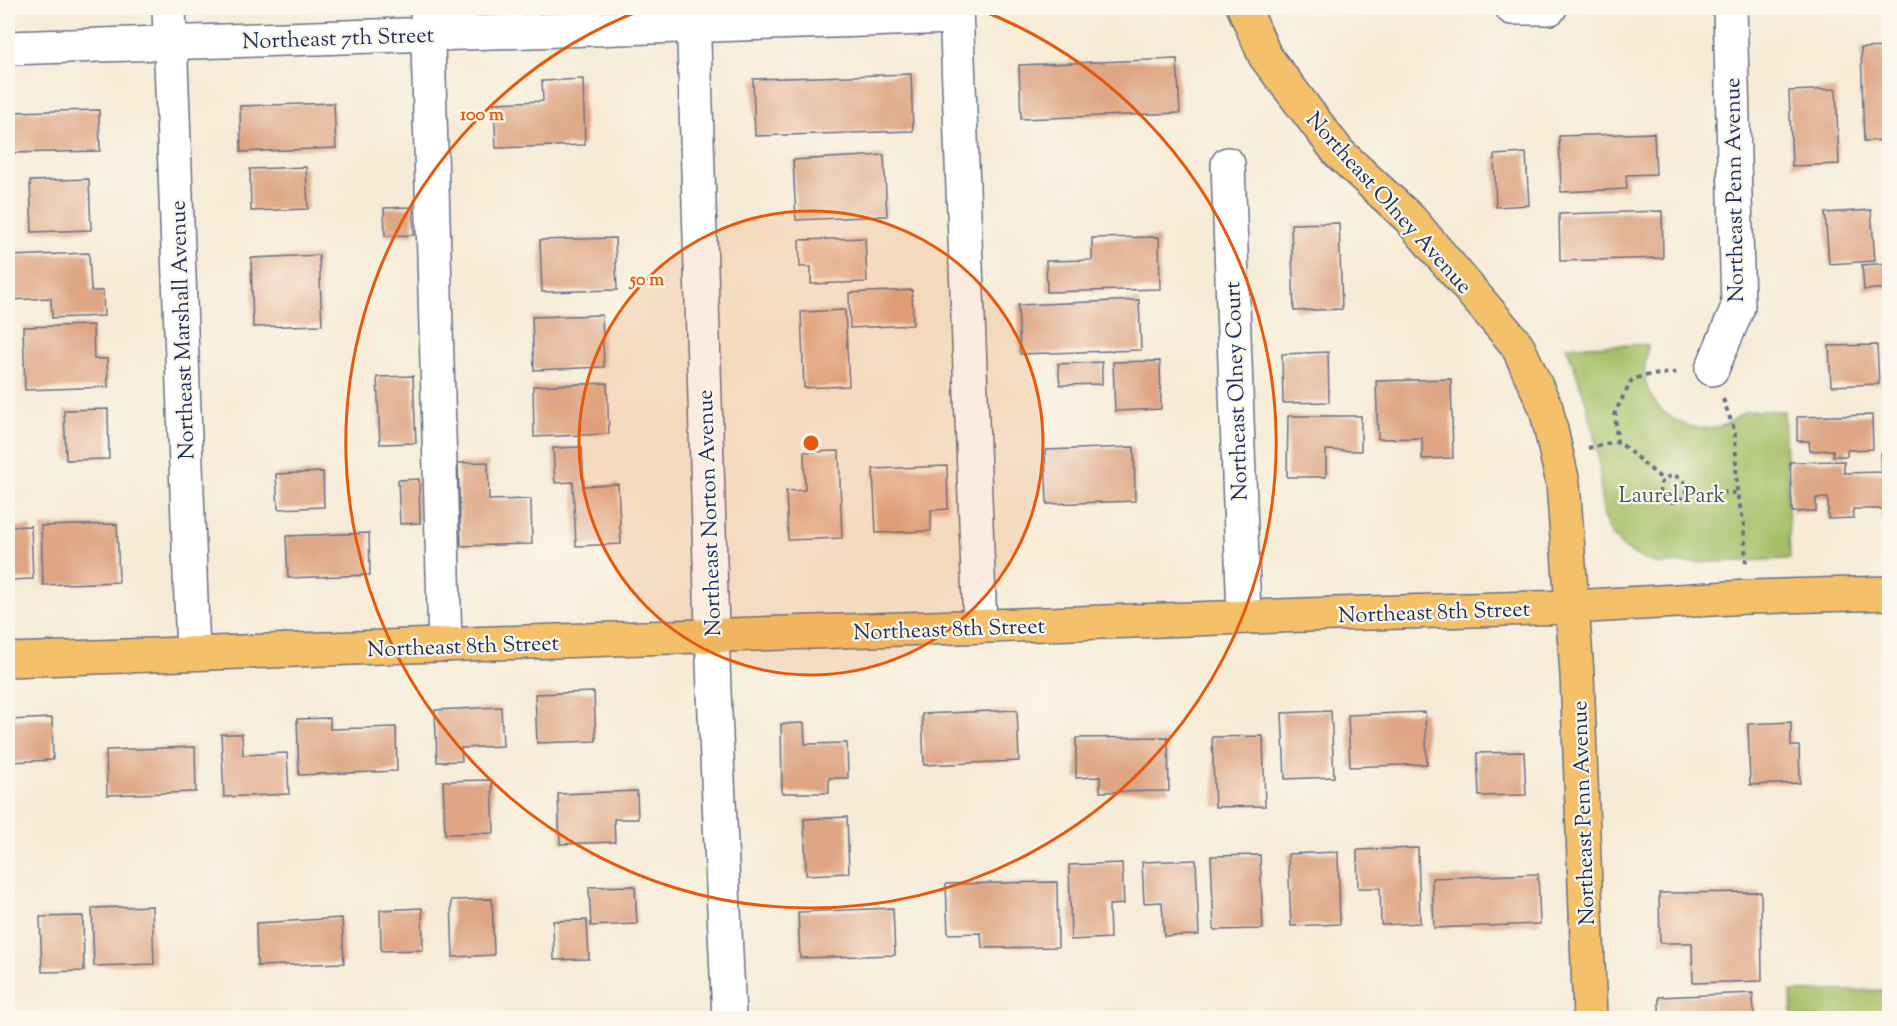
<svg xmlns="http://www.w3.org/2000/svg" width="1897" height="1026" font-family="'Sorts Mill Goudy',serif">
<style>
.green{fill:#a4be64;stroke:#607661;stroke-width:1.5}
.building{fill:#dea684}
.lines{fill:none;stroke-linecap:round;stroke-linejoin:round}
.minor-casing{stroke:#687188;stroke-width:36}
.major-casing{stroke:#687188;stroke-width:36}
.path{stroke:#687188;stroke-width:4;stroke-dasharray:4.5 4.5;stroke-linecap:butt}
.minor{stroke:#fff;stroke-width:33}
.major{stroke:#f4c16a;stroke-width:33}
.ring{fill:none;stroke:#e8590c;stroke-width:3}
.labels{text-anchor:middle;stroke-width:4.5;stroke-linejoin:round;paint-order:stroke}
.street-label{font-size:22px;fill:#1b2f5e;stroke:#fbf7ec}
.park-label{font-size:22px;fill:#445a60;stroke:#fbf7ec}
.centre{fill:#e8590c;stroke:#fbf7ec;stroke-width:3}
.ring-label{font-size:18px;text-anchor:middle;font-weight:bold;fill:#e8590c;stroke:#fbf7ec;stroke-width:4.5;stroke-linejoin:round;paint-order:stroke}
</style>
<rect width="100%" height="100%" fill="#fbf7ec"/>
<filter id="ink" filterUnits="userSpaceOnUse"><feTurbulence type="fractalNoise" baseFrequency=".0167" numOctaves="2"/><feDisplacementMap in="SourceGraphic" scale="12" xChannelSelector="R" yChannelSelector="G"/><feConvolveMatrix kernelMatrix="1 2 1 2 8 2 1 2 1" color-interpolation-filters="sRGB"/></filter>
<filter id="wash" filterUnits="userSpaceOnUse"><feTurbulence type="fractalNoise" baseFrequency=".008" numOctaves="4" result="noise"/><feDisplacementMap in="SourceGraphic" scale="24" xChannelSelector="R" yChannelSelector="G"/><feGaussianBlur stdDeviation="1.35" result="paint"/><feColorMatrix in="noise" values="0 0 0 0 0 0 0 0 0 0 0 0 0 0 0 0 0 1.4 0 .05"/><feComposite in="paint" operator="in"/></filter>
<g filter="url(#wash)">
<rect width="100%" height="100%" fill="#f6ebd6"/>
<g class="green">
<path d="M1648,345c-2,11 -5,22 -3,33 5,33 40,56 73,49 11,-2 19,-12 28,-15 11,-3 27,-1 38,-1l6,148 -130,5c-20,-4 -42,-16 -51,-35 -11,-22 -7,-49 -11,-73 -6,-39 -17,-73 -32,-110z"/>
<polygon points="1889,990 1889,1018 1792,1018 1791,992"/>
</g>
<g id="blocks">
<g class="building">
<polygon points="1890,47 1890,140 1864,141 1861,48"/>
<polygon points="1177,59 1180,113 1021,119 1019,65"/>
<polygon points="911,74 913,131 755,136 753,79"/>
<polygon points="583,79 585,145 496,148 494,103 543,101 542,81"/>
<polygon points="1836,89 1839,164 1792,166 1789,91"/>
<polygon points="334,103 336,148 241,152 240,106"/>
<polygon points="99,110 100,151 8,153 8,112"/>
<polygon points="1654,133 1656,174 1626,175 1627,189 1561,192 1559,136"/>
<polygon points="1526,153 1529,205 1496,207 1494,155"/>
<polygon points="884,155 887,216 796,220 793,160"/>
<polygon points="306,167 308,209 251,211 250,169"/>
<polygon points="89,179 91,230 32,232 30,181"/>
<polygon points="413,207 414,235 385,236 384,208"/>
<polygon points="1871,210 1875,261 1829,264 1825,213"/>
<polygon points="1662,211 1663,258 1560,261 1559,214"/>
<polygon points="1339,223 1342,309 1294,311 1291,224"/>
<polygon points="1159,237 1160,289 1047,292 1046,261 1092,260 1092,238"/>
<polygon points="615,238 617,290 542,292 540,240"/>
<polygon points="865,238 867,282 811,284 811,267 800,267 799,240"/>
<polygon points="89,253 91,291 103,291 104,316 52,318 51,298 8,300 8,256"/>
<polygon points="319,255 322,325 253,327 251,258"/>
<polygon points="1890,263 1890,288 1864,290 1862,265"/>
<polygon points="912,290 913,325 850,328 849,293"/>
<polygon points="1139,300 1141,350 1020,354 1018,305"/>
<polygon points="845,310 849,386 804,388 801,312"/>
<polygon points="602,315 604,367 534,370 532,317"/>
<polygon points="93,325 94,359 107,359 108,387 25,390 23,327"/>
<polygon points="1877,345 1879,384 1831,386 1829,346"/>
<polygon points="1328,352 1329,402 1283,403 1282,354"/>
<polygon points="1160,361 1161,409 1115,411 1113,362"/>
<polygon points="1102,362 1102,384 1060,385 1058,364"/>
<polygon points="413,376 416,443 380,444 377,377"/>
<polygon points="1451,379 1453,458 1422,459 1422,438 1378,439 1376,381"/>
<polygon points="1883,380 1890,380 1890,403 1884,404"/>
<polygon points="607,383 609,434 534,437 533,386"/>
<polygon points="108,409 109,459 66,460 64,410"/>
<polygon points="1872,415 1873,449 1847,450 1847,456 1833,456 1833,450 1810,451 1809,441 1797,441 1797,417"/>
<polygon points="1288,416 1361,416 1361,451 1326,450 1326,477 1287,477"/>
<polygon points="582,447 584,486 618,484 621,544 576,546 573,482 555,483 553,448"/>
<polygon points="1134,447 1135,501 1047,504 1045,450"/>
<polygon points="839,451 842,538 788,540 786,491 805,490 804,452"/>
<polygon points="1881,453 1890,453 1890,516 1883,517 1883,509 1853,509 1854,518 1828,519 1828,498 1816,498 1816,511 1792,512 1790,462 1844,461 1844,473 1882,472"/>
<polygon points="488,462 489,500 531,499 532,544 461,546 458,463"/>
<polygon points="947,466 948,509 931,510 931,531 876,533 873,469"/>
<polygon points="323,472 324,507 278,509 276,474"/>
<polygon points="419,479 420,523 400,524 398,480"/>
<polygon points="117,524 119,582 43,585 41,526"/>
<polygon points="31,526 33,579 8,580 8,527"/>
<polygon points="369,533 370,575 288,578 286,536"/>
<polygon points="594,692 596,741 537,743 535,694"/>
<polygon points="501,707 503,746 461,748 462,761 437,762 435,710"/>
<polygon points="1017,710 1019,761 924,765 922,714"/>
<polygon points="1331,711 1334,777 1285,779 1282,713"/>
<polygon points="1425,712 1427,764 1350,767 1348,715"/>
<polygon points="52,718 53,760 8,762 8,720"/>
<polygon points="330,718 330,729 396,727 397,771 299,775 297,719"/>
<polygon points="1791,722 1791,746 1799,746 1800,783 1750,785 1748,724"/>
<polygon points="804,723 805,744 847,743 848,778 829,778 829,793 782,793 781,724"/>
<polygon points="221,734 242,734 243,755 287,753 289,794 224,797"/>
<polygon points="1263,736 1265,806 1215,807 1212,737"/>
<polygon points="1168,737 1169,791 1100,792 1100,777 1076,778 1076,738"/>
<polygon points="195,747 196,792 107,795 106,750"/>
<polygon points="1524,752 1526,795 1479,796 1477,753"/>
<polygon points="492,780 494,833 445,834 443,781"/>
<polygon points="637,791 638,819 614,819 615,842 560,844 558,794"/>
<polygon points="847,817 849,873 806,875 804,819"/>
<polygon points="1418,848 1420,923 1381,925 1380,888 1358,888 1357,850"/>
<polygon points="1338,852 1340,924 1291,926 1288,854"/>
<polygon points="1260,855 1263,929 1214,930 1211,856"/>
<polygon points="1196,860 1199,935 1164,936 1162,902 1144,903 1142,862"/>
<polygon points="1122,863 1124,904 1109,905 1110,938 1071,940 1069,865"/>
<polygon points="1538,874 1540,924 1434,928 1432,878"/>
<polygon points="1057,882 1058,947 982,948 981,933 948,934 946,884"/>
<polygon points="635,886 637,924 591,926 589,887"/>
<polygon points="1761,892 1762,981 1693,983 1692,943 1660,943 1659,893"/>
<polygon points="492,899 494,955 453,957 451,900"/>
<polygon points="152,906 154,964 94,966 92,908"/>
<polygon points="422,908 423,950 381,951 380,910"/>
<polygon points="893,908 895,955 800,958 798,912"/>
<polygon points="83,916 84,971 42,972 40,917"/>
<polygon points="342,918 344,963 257,966 256,923"/>
<polygon points="587,920 589,959 554,960 553,921"/>
<polygon points="1753,993 1754,1018 1659,1018 1659,997"/>
</g>
</g>
</g>
<g filter="url(#ink)">
<use href="#blocks" fill-opacity="0" stroke="#687188" stroke-width="1.5"/>
<g class="lines">
<g class="minor-casing">
<g id="minor">
<polyline points="169,8 193,653"/>
<polyline points="427,8 445,645"/>
<polyline points="693,8 714,692 729,1018"/>
<polyline points="956,8 980,626"/>
<polyline points="1512,8 1550,8"/>
<polyline points="8,48 956,17"/>
<polyline points="1228,164 1244,617"/>
<polyline points="1712,369 1738,307 1730,8"/>
</g>
</g>
<g class="major-casing">
<g id="major">
<polyline points="1244,8 1265,56 1339,153 1410,219 1517,345 1546,408 1563,483 1577,674 1590,1018"/>
<polyline points="8,660 1335,614 1571,607 1748,597 1890,593"/>
</g>
</g>
<g class="path">
<polyline points="1723,399 1735,432 1737,493 1744,524 1746,566"/>
<polyline points="1617,443 1615,412 1632,380 1642,376 1680,372"/>
<polyline points="1588,448 1614,442 1620,443 1663,480"/>
<circle cx="1673" cy="489" r="13"/>
<polyline points="1686,491 1737,493"/>
</g>
<use href="#minor" class="minor"/>
<use href="#major" class="major"/>
</g>
</g>
<circle cx="811" cy="443" r="232" fill="#e8590c" fill-opacity=".12"/>
<g class="ring">
<circle cx="811" cy="443" r="232"/>
<path d="M978 9A465 465 0 1 1 644 9"/>
</g>
<g class="labels">
<g class="street-label">
<text transform="translate(338 37) rotate(-2)" y="8">Northeast 7th Street</text>
<text transform="translate(1733 190) rotate(-91)" y="8">Northeast Penn Avenue</text>
<text transform="translate(1390 202) rotate(48)" y="8">Northeast Olney Avenue</text>
<text transform="translate(181 330) rotate(-92)" y="8">Northeast Marshall Avenue</text>
<text transform="translate(1235 391) rotate(-92)" y="8">Northeast Olney Court</text>
<text transform="translate(708 513) rotate(-92)" y="8">Northeast Norton Avenue</text>
<text transform="translate(1434 611) rotate(-2)" y="8">Northeast 8th Street</text>
<text transform="translate(949 628) rotate(-2)" y="8">Northeast 8th Street</text>
<text transform="translate(463 645) rotate(-2)" y="8">Northeast 8th Street</text>
<text transform="translate(1582 813) rotate(-92)" y="8">Northeast Penn Avenue</text>
</g>
<g class="park-label">
<text x="1672" y="502">Laurel Park</text>
</g>
</g>
<circle cx="811" cy="443" r="9" class="centre"/>
<g class="ring-label">
<text x="482" y="120">100 m</text>
<text x="647" y="285">50 m</text>
</g>
<rect width="1897" height="1026" fill="none" stroke="#fbf7ec" stroke-width="30"/>
</svg>
